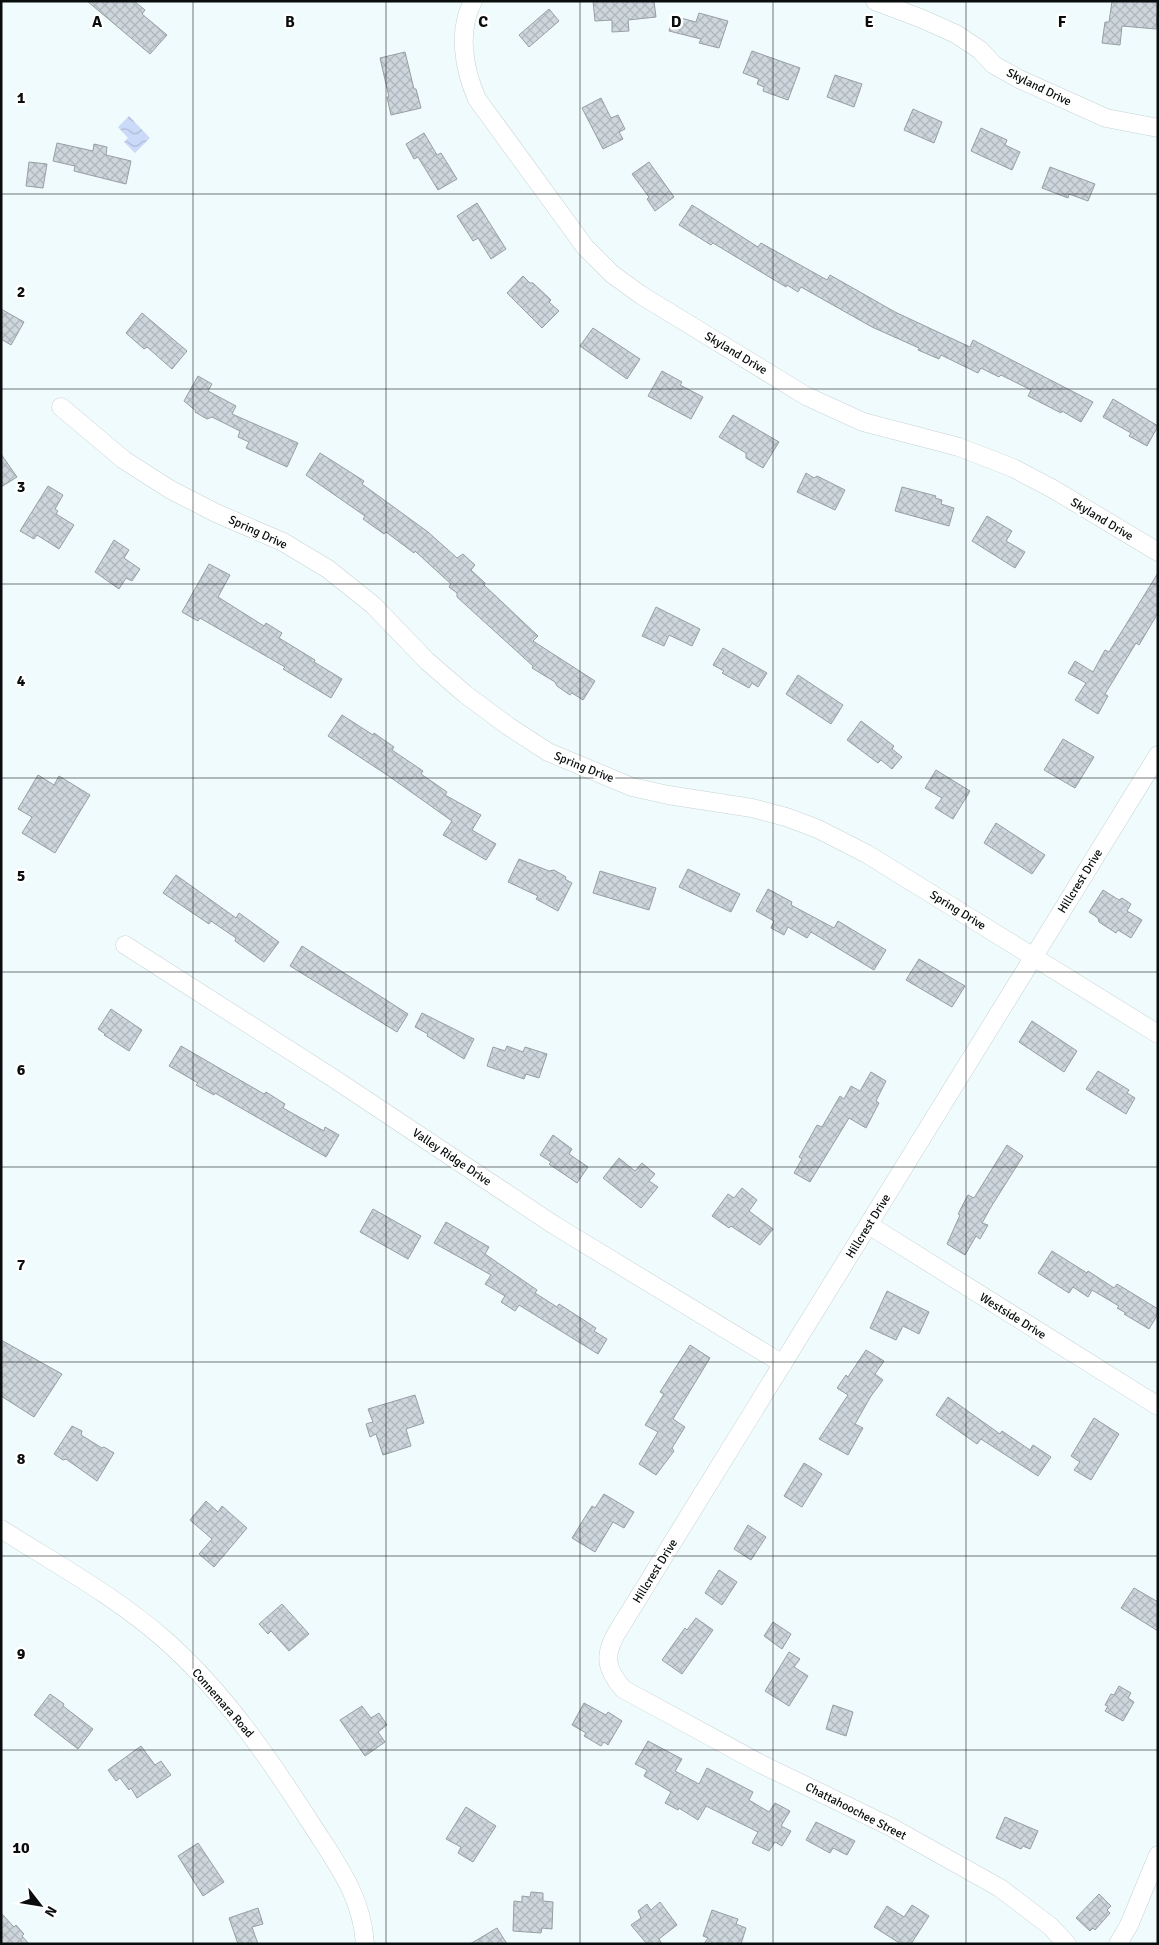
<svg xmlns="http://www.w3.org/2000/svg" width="1159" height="1945" font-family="Signika,sans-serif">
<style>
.water{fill:url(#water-waves)}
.building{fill:url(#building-cross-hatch);stroke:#979fa5}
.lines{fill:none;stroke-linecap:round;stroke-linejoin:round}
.minor-casing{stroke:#c7d3d5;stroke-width:19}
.minor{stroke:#fff;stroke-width:18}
.grid{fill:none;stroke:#090d0d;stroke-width:1;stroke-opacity:0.55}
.labels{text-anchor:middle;stroke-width:5;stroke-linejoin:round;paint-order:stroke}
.street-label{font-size:12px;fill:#090d0d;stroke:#fff}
.grid-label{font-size:16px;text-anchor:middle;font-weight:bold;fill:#090d0d;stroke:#fff;stroke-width:5;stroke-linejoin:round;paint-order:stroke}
</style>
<defs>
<pattern id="water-waves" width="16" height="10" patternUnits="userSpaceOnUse" patternTransform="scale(1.25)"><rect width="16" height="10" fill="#cbdaf8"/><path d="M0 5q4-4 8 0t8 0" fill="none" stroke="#adbad3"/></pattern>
<pattern id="building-cross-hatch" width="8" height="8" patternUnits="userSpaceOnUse" patternTransform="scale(1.25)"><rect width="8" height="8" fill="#cdd6dc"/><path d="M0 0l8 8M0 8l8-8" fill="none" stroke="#afb6bc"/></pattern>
</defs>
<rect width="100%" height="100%" fill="#effbfd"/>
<polygon class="water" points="129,116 150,138 135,153 124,142 128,138 118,127"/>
<g class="building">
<polygon points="87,1 134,1 145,10 142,14 167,35 150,54"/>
<polygon points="593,1 654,1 656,17 628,20 629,31 612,32 612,20 595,21"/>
<polygon points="1112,1 1158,2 1156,29 1122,26 1120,45 1102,43 1105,22 1109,22"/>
<polygon points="549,9 559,21 529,47 519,35"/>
<polygon points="699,13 728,21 719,48 699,43 701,39 669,31 673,16 696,22"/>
<polygon points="752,51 800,68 788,100 763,91 764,87 757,84 759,79 743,73"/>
<polygon points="405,52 414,89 416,89 421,108 391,115 387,97 389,97 380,58"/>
<polygon points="835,75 862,84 854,107 827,97"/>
<polygon points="601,98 611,118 618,115 625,129 619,132 623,139 603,149 582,108"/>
<polygon points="913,109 942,122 934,143 904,130"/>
<polygon points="981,128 1007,140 1005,145 1020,152 1012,170 971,151"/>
<polygon points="424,133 437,155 441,153 457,179 438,190 418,157 414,159 406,144"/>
<polygon points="57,143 93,151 94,144 107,147 106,155 131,161 126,184 74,171 75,166 53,161"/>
<polygon points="29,162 47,164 43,188 26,186"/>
<polygon points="649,162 674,197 655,211 647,199 649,197 632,174"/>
<polygon points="1050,167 1095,184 1088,201 1069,194 1068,198 1042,188"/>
<polygon points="477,203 506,249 491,259 478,238 473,241 457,216"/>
<polygon points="692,205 758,247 761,243 827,280 830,275 895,312 970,347 973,340 1093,402 1081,422 1062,411 1061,413 1028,396 1031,390 1001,375 999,377 981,368 978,373 941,355 939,359 918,350 919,348 872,327 801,287 798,292 787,285 786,287 713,243 711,245 679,225"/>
<polygon points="523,276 530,283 533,283 551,300 549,302 559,311 542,328 507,293"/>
<polygon points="1,309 24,322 11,345 1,339"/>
<polygon points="142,313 187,351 172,369 147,347 144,349 126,333"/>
<polygon points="593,328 640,359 627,379 580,346"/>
<polygon points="662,371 682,382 680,385 703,397 691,419 648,396"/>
<polygon points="198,376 212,384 208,391 236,406 232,414 298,443 287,467 246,448 249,442 238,437 240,431 212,417 207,419 195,412 196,411 184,401"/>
<polygon points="1113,399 1158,426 1147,446 1129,436 1131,433 1103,417"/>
<polygon points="733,415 779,442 763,468 746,458 746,453 719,437"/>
<polygon points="320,453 364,481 362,484 428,532 457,558 463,554 475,565 471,570 485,583 484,585 538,636 533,641 595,681 583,700 572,693 570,695 557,686 555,682 532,668 533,666 457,597 457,593 449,587 451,584 415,551 414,553 386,532 384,534 363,519 365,516 306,475"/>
<polygon points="1,454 17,477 1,487"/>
<polygon points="806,473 814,478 817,476 845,490 835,510 797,492"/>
<polygon points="48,486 63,495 55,509 58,511 56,514 74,525 59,549 37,535 34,539 20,531"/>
<polygon points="902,487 936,496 935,498 942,500 941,504 954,508 949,526 895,511"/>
<polygon points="987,516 1012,531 1006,541 1025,552 1015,568 972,541"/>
<polygon points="114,540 129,550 124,558 140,569 132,581 126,578 119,589 95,572"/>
<polygon points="209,564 230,575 218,597 264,626 266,623 282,633 279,638 315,660 314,662 342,679 331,698 283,669 285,667 200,618 198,621 182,612"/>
<polygon points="1158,573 1158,613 1139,645 1136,643 1105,694 1108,696 1098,714 1075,700 1086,683 1068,673 1075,661 1093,672 1105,650 1109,652"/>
<polygon points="656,607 700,629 692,646 669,635 664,646 642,636"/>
<polygon points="723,648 767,673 758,687 752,683 749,688 722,673 724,671 713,665"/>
<polygon points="798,675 843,705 831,724 786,694"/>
<polygon points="342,715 373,735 374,733 394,747 392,750 423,771 421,774 447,792 445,795 481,815 472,830 496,844 486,860 443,835 452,821 390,777 328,736"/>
<polygon points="861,721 894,746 892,749 902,757 892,769 881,760 878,763 847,740"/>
<polygon points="1063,739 1094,757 1075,788 1044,770"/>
<polygon points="936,770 970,791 953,819 935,808 942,798 925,788"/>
<polygon points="38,775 54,785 59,776 90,795 55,853 22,833 32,817 18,809"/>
<polygon points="996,823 1045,855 1032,874 984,843"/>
<polygon points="519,859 549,871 554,870 566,877 565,879 572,883 558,911 536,899 538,896 508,882"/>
<polygon points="688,869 740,894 731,912 679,887"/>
<polygon points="600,871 656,888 649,910 593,893"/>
<polygon points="176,875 236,918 239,913 279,942 264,962 235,941 236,938 211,921 209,924 163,893"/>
<polygon points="768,889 792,902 791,905 834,928 838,921 886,950 874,970 811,932 807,938 788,927 784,935 771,928 774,921 756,911"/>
<polygon points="1103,890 1119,900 1122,898 1131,904 1127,911 1142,920 1131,938 1118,930 1116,933 1099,922 1098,918 1089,912"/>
<polygon points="302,946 408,1014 397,1032 290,966"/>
<polygon points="919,959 965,986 952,1007 906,980"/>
<polygon points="111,1009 142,1030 129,1051 104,1035 105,1034 98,1029"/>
<polygon points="422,1013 474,1039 464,1059 427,1036 428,1034 415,1027"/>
<polygon points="1032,1021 1077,1051 1064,1072 1019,1042"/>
<polygon points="181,1046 264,1094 266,1092 285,1104 283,1108 324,1131 325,1127 339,1135 326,1157 215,1093 214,1095 196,1085 198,1083 169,1066"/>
<polygon points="507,1046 523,1052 525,1047 547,1054 539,1078 526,1074 524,1079 487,1066 493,1047 505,1051"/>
<polygon points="1098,1071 1129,1090 1127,1093 1135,1098 1126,1114 1086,1089"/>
<polygon points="871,1072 886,1081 876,1101 879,1103 866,1128 849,1118 810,1182 794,1173 802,1159 799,1157 817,1125 822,1127 840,1096 844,1099 851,1086 860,1091"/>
<polygon points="553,1135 572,1149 569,1154 588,1167 577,1183 549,1164 551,1162 540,1155"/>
<polygon points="1007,1145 1023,1156 991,1207 982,1223 988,1225 980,1239 976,1236 965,1255 947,1244 960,1215 958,1214 968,1195 974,1198"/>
<polygon points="619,1158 635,1171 642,1163 655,1174 649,1181 658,1187 641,1208 603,1178"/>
<polygon points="742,1188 757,1200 749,1211 773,1229 760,1245 731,1226 729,1228 712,1216 728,1194 734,1198"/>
<polygon points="373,1209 421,1236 408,1259 360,1232"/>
<polygon points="446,1222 489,1247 485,1254 537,1290 535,1293 557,1307 559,1304 596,1328 594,1331 607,1339 598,1354 519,1305 515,1311 501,1302 505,1296 485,1284 491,1275 434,1243"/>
<polygon points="1052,1251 1087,1273 1088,1271 1114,1288 1117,1284 1158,1309 1158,1314 1149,1329 1124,1314 1126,1313 1117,1308 1119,1306 1092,1290 1088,1297 1073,1287 1069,1293 1038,1273"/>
<polygon points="887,1291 929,1312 919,1334 903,1326 896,1340 870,1328"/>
<polygon points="1,1340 62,1374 34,1417 1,1396"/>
<polygon points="690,1345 710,1358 673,1419 685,1427 672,1448 674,1451 656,1475 639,1464 658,1432 645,1425 664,1394 660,1392"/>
<polygon points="866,1350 884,1361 875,1374 883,1380 871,1396 855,1424 863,1428 848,1455 819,1439 848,1395 837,1388 846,1375 848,1377"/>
<polygon points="415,1395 424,1423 406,1429 411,1446 383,1455 376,1434 370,1437 366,1424 373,1422 368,1409"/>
<polygon points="948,1397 1000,1434 1002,1431 1030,1450 1033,1445 1051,1457 1038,1476 981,1439 977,1444 936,1415"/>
<polygon points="1094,1418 1119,1434 1091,1480 1074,1470 1080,1462 1071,1456"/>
<polygon points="72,1426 82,1431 81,1435 102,1448 104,1447 114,1453 97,1481 66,1459 63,1460 54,1454"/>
<polygon points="804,1463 822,1474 802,1507 784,1496"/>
<polygon points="604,1494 634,1512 624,1528 613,1522 595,1552 572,1538 592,1506 595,1508"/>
<polygon points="206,1501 218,1512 222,1506 247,1528 214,1567 199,1554 212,1539 190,1520"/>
<polygon points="748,1525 766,1537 751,1560 734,1549"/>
<polygon points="719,1570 737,1582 722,1605 705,1593"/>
<polygon points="1134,1588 1158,1602 1158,1631 1121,1608"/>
<polygon points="282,1604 309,1634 289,1651 271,1631 268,1634 259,1624"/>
<polygon points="696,1618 713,1630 682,1674 662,1660 685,1628 687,1630"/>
<polygon points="773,1622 791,1634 782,1649 764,1636"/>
<polygon points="789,1652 800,1659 794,1667 808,1676 789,1706 765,1691"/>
<polygon points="1119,1686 1131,1693 1128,1698 1134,1702 1123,1721 1105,1711 1108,1706 1105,1705 1111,1694 1114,1695"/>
<polygon points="50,1694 64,1704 63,1706 93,1729 78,1749 34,1715"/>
<polygon points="584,1703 606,1715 608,1712 622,1721 608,1745 604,1742 601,1746 584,1736 586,1733 572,1725"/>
<polygon points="833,1705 853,1712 846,1736 826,1729"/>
<polygon points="362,1706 371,1718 379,1713 387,1725 378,1732 385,1742 365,1756 340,1720"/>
<polygon points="648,1741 682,1759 675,1771 699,1784 707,1768 753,1792 749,1800 769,1812 775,1803 790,1811 781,1826 791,1831 782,1846 775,1842 769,1851 752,1843 758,1832 706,1806 698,1820 679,1808 678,1810 665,1803 671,1792 644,1776 647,1770 635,1764"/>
<polygon points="141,1746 155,1765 161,1761 171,1775 137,1798 131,1788 129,1790 120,1778 116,1781 108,1770"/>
<polygon points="466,1807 496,1826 473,1862 458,1853 461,1847 446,1839"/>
<polygon points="1005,1817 1038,1831 1030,1849 1023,1846 1021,1849 996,1838"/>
<polygon points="816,1822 855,1841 847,1855 833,1848 830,1853 806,1840"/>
<polygon points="198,1843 224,1882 203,1896 178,1856"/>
<polygon points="531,1892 543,1893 543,1901 553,1902 552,1929 542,1928 541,1933 513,1931 514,1901 522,1902 522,1896 530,1897"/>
<polygon points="1099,1894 1111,1906 1107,1910 1110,1913 1095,1930 1093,1928 1090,1931 1076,1918"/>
<polygon points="660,1902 677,1925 659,1939 662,1944 647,1944 631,1925 641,1918 638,1911 647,1904 651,1910"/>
<polygon points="912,1905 929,1916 911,1944 901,1944 874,1927 887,1906 904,1917"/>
<polygon points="258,1908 263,1924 252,1927 258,1944 238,1944 229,1918"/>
<polygon points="712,1910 738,1919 736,1924 746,1928 741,1944 704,1944 708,1938 703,1936"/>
<polygon points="1,1913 14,1927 16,1925 24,1934 22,1936 29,1944 1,1944"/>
<polygon points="497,1928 507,1944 470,1944"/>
</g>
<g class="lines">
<g class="minor-casing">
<g id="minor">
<path d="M473,1c-16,31 -9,68 4,98l108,148 27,27 29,21 165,101 57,26 96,25 54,21 40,21 105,63"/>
<polyline points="875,1 920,18 956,34 980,50 994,65 1019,79 1106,118 1158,128"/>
<polyline points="61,407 124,460 171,490 216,513 283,542 328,569 373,605 427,661 465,694 508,726 548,752 632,787 668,795 752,808 786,817 818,829 867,854 1158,1034"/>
<polyline points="125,945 333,1078 554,1225 783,1364"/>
<polyline points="869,1225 1158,1406"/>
<path d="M1,1529c55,35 114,67 163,110 60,53 105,119 148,186 25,39 50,71 53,119"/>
<path d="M1067,1944l-17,-18 -50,-38 -109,-61 -130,-63 -138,-75c-16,-19 -20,-32 -7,-55l542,-879"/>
<polyline points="1118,1944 1129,1925 1158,1855"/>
</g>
</g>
<use href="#minor" class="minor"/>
</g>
<path class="grid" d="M193,1v1943M386,1v1943M580,1v1943M773,1v1943M966,1v1943M1,194h1157M1,389h1157M1,584h1157M1,778h1157M1,972h1157M1,1167h1157M1,1362h1157M1,1556h1157M1,1750h1157"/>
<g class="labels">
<g class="street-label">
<text transform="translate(1039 87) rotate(26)" y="4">Skyland Drive</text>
<text transform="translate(736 353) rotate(31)" y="4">Skyland Drive</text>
<text transform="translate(1102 519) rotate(31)" y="4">Skyland Drive</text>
<text transform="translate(258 532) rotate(25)" y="4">Spring Drive</text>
<text transform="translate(584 767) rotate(22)" y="4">Spring Drive</text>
<text transform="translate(1080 881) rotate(-58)" y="4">Hillcrest Drive</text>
<text transform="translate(958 910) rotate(32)" y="4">Spring Drive</text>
<text transform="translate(452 1157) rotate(34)" y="4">Valley Ridge Drive</text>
<text transform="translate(868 1226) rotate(-58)" y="4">Hillcrest Drive</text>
<text transform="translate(1013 1316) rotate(32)" y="4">Westside Drive</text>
<text transform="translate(655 1571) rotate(-58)" y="4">Hillcrest Drive</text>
<text transform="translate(223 1703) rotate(49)" y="4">Connemara Road</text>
<text transform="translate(856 1811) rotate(27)" y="4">Chattahoochee Street</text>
</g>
</g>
<g class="grid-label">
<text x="97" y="27">A</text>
<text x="290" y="27">B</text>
<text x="483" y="27">C</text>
<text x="676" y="27">D</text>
<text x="869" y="27">E</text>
<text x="1062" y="27">F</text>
<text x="21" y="103">1</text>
<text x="21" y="297">2</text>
<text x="21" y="492">3</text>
<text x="21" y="686">4</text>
<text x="21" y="881">5</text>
<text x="21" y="1075">6</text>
<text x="21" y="1270">7</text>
<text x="21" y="1464">8</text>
<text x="21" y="1659">9</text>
<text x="21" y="1853">10</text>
</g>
<rect width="1159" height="1945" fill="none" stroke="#090d0d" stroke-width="5"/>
<g transform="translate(40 1905) rotate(121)" stroke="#ffffff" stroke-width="4" paint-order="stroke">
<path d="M0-4L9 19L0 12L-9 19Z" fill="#090d0d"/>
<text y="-8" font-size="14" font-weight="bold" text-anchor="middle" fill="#090d0d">N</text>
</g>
</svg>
